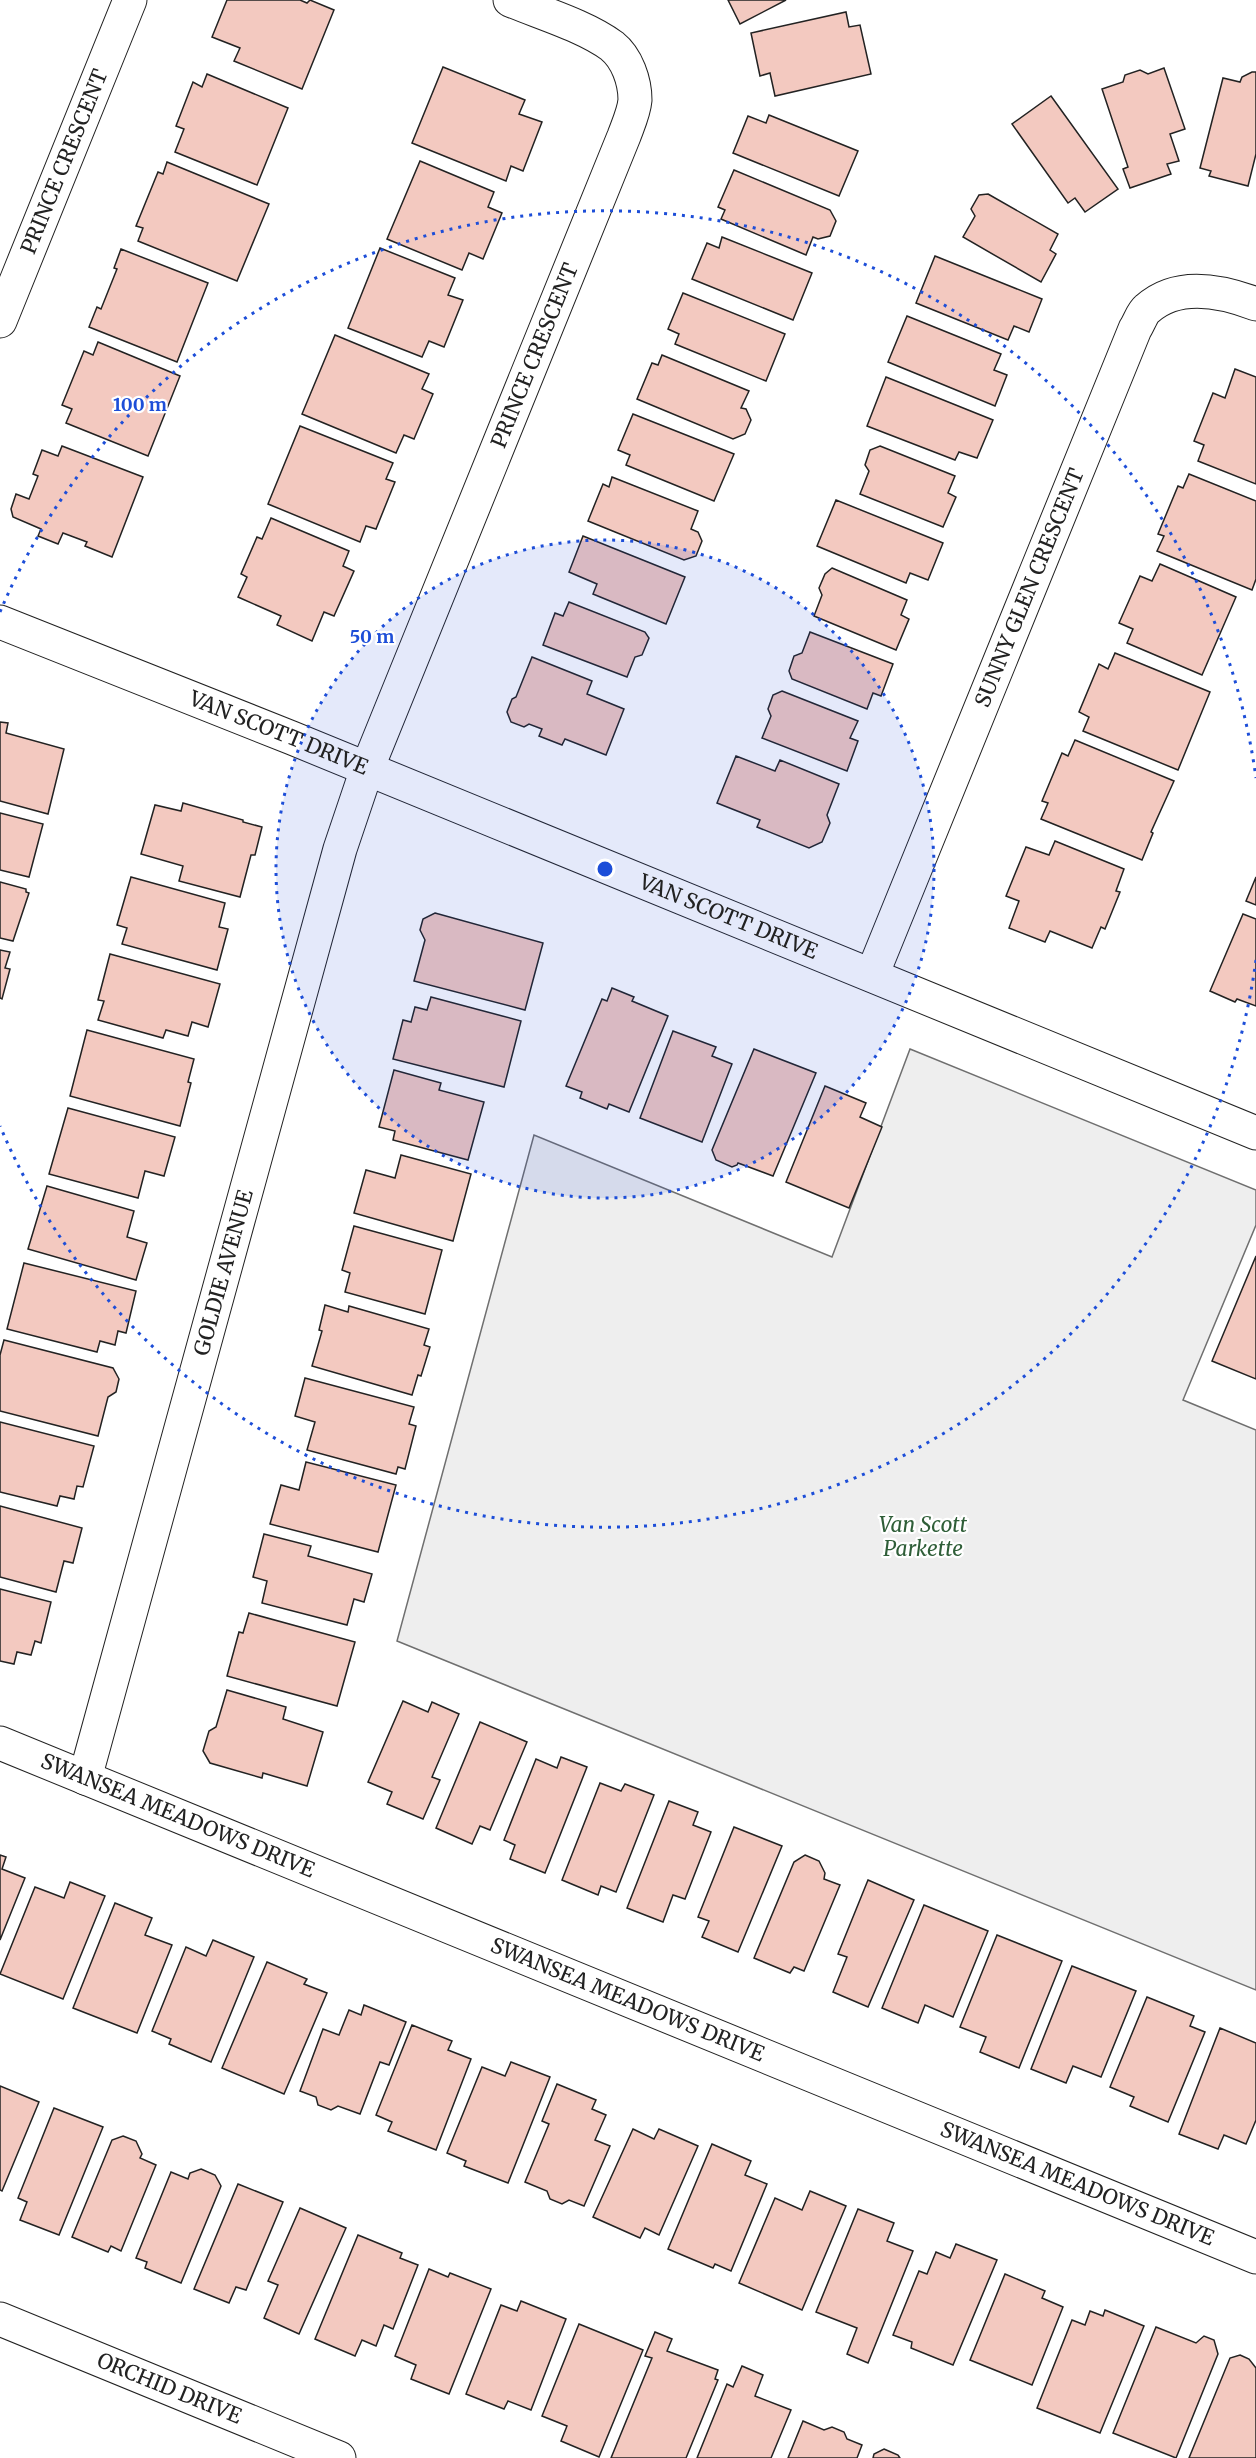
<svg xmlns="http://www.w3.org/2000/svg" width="1256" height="2458" font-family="Merriweather,serif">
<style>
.green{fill:#eee;stroke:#6f6f6f;stroke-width:1.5}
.building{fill:#f3c9c0;stroke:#222;stroke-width:1.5}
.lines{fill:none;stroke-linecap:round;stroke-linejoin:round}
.minor-casing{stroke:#222;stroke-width:35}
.minor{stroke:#fff;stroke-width:33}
.ring{fill:none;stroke:#1d4ed8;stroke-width:3;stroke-dasharray:3 6}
.labels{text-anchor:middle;stroke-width:4.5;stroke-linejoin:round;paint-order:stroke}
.street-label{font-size:21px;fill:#222;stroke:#fff}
.park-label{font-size:21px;font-style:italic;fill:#2f5e38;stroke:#fff}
.centre{fill:#1d4ed8;stroke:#fff;stroke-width:3}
.ring-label{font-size:18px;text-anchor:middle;font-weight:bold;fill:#1d4ed8;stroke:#fff;stroke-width:4.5;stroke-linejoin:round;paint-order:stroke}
</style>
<rect width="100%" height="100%" fill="#fff"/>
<polygon class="green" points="910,1049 1256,1190 1256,1225 1183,1400 1256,1430 1256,1990 397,1641 534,1135 832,1257"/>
<g class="building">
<polygon points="227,0 300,0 307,3 310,0 334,10 302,89 234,61 240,48 212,37"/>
<polygon points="728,0 786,0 740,24"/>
<polygon points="846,12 849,27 860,25 871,74 775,96 770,73 760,76 751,33"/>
<polygon points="443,67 525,100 519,114 542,122 523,171 511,166 506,181 412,143"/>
<polygon points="1164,68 1185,129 1170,134 1179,161 1167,164 1171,174 1130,188 1123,169 1128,167 1102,89 1123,82 1125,75 1140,70 1148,74"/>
<polygon points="1252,72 1256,72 1256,154 1248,186 1209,176 1211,171 1200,168 1223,78 1240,82 1242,77"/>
<polygon points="207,74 288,108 257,185 175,152 184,129 176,126 193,82 202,87"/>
<polygon points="1051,96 1118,189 1085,212 1075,198 1068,203 1012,124"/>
<polygon points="769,115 858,151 839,196 733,153 748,116 766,123"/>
<polygon points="420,161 494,192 488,207 502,213 483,259 469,253 462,270 387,239"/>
<polygon points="167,162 269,204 237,281 138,241 143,228 136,226 158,172 163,174"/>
<polygon points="734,170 830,210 836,221 830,236 818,239 813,237 806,255 721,219 725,210 718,207"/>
<polygon points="988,194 1058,234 1050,250 1056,254 1041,282 963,237 975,216 971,209 979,195"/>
<polygon points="722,237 812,273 793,320 692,279 707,243 719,248"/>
<polygon points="380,248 455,278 448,295 463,300 444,347 429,341 422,357 348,328"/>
<polygon points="121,249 208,283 177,362 89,327 97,307 101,309 117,269 114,268"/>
<polygon points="935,256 1042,299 1029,332 1014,326 1008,340 916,303"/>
<polygon points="683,293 785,334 766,381 675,344 679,334 668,329"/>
<polygon points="907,316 1001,354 994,370 1007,375 995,406 888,362"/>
<polygon points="335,335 429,374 422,389 433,394 414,439 404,435 396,453 302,414"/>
<polygon points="98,342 180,376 148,456 66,423 72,409 62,405 84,351 93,355"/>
<polygon points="662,355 749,391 741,408 746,409 751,420 745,434 733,439 637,399 652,363 658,365"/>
<polygon points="1235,369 1256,377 1256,484 1198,461 1204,445 1194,441 1213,393 1225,398"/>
<polygon points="886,377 993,420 977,458 959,452 955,460 867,426"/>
<polygon points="633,414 734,454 714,501 626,465 630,455 618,450"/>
<polygon points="300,426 393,463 386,479 395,482 376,529 366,526 360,542 268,504"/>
<polygon points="62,446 143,477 112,557 85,546 87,542 63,533 58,544 38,536 41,529 13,517 11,509 16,494 29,499 38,476 33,474 42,450 58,456"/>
<polygon points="880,446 955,476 948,493 956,497 943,527 860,494 869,471 865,465 870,450"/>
<polygon points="1189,474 1256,501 1256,579 1252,590 1157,551 1164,536 1158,534 1178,486 1183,488"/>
<polygon points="612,477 698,511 691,529 698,532 702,541 696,556 684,560 588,521 603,484 609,487"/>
<polygon points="836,500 943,543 928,580 910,573 906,583 817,546"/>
<polygon points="271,518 349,551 343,566 354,571 334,616 324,612 312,641 277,625 281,616 238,597 247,577 241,574 257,537 262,539"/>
<polygon points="583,536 685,577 666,624 593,594 597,584 569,572"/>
<polygon points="1160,564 1236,597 1202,675 1127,643 1133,629 1119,623 1140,576 1152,581"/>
<polygon points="832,568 907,600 901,615 909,619 896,650 814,616 822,595 819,588 825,574"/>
<polygon points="569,602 645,632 649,638 642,655 635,657 627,677 543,645 555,613 563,616"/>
<polygon points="810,632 893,664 881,696 873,693 867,709 792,679 789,671 794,656 802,653"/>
<polygon points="1115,653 1210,692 1178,770 1083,731 1089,717 1079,712 1099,664 1108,669"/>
<polygon points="532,657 592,681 587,694 624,709 606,755 565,739 562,745 539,736 542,729 529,724 524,727 511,722 507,712 512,699 516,697"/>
<polygon points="782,691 858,721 850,738 858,741 847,771 762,738 771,716 768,709 773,695"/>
<polygon points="0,722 8,723 6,733 64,749 48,814 0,801"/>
<polygon points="1075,740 1174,781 1151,832 1153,833 1142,860 1041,819 1048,803 1042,801 1062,753 1068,756"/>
<polygon points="736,756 775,771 780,760 839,784 827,815 830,823 822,842 809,848 757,827 760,820 717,803"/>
<polygon points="183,803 243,820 243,822 262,827 255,855 251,855 240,897 179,881 183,866 141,854 155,805 181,811"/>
<polygon points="0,813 43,824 29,877 0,870"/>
<polygon points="1055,841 1124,869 1116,891 1120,892 1105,929 1101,927 1092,948 1050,931 1045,942 1009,928 1019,901 1006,896 1026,847 1049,855"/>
<polygon points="131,877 225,903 219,927 228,929 217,970 122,944 127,928 117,925"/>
<polygon points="1256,877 1256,905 1246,901"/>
<polygon points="0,882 26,889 26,892 29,893 13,941 0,938"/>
<polygon points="435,913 543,943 525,1010 414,981 425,940 420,930 423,919"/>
<polygon points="1243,914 1256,919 1256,1006 1237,999 1235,1002 1210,991"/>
<polygon points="0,950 10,952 5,968 10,969 2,999 0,998"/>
<polygon points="110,954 220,984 208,1027 192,1022 188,1036 166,1030 163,1038 98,1020 104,1001 98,1000"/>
<polygon points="612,988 634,997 632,1001 668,1016 629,1112 609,1104 607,1109 580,1098 582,1092 566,1086 602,999 607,1001"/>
<polygon points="431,997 521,1021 504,1087 393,1059 403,1020 411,1022 415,1007 427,1010"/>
<polygon points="87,1030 194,1059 188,1082 191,1083 180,1126 70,1096"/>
<polygon points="673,1031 716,1047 712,1056 732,1064 702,1142 640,1118"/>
<polygon points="754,1049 816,1073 773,1176 738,1163 737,1165 732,1167 716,1160 712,1150"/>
<polygon points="394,1070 441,1083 439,1090 484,1102 468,1160 393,1140 395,1131 379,1127"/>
<polygon points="825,1086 866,1103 860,1117 882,1127 849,1208 786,1182"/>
<polygon points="68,1108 175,1137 164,1176 145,1171 138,1198 49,1174"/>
<polygon points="401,1155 471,1174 453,1241 354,1213 366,1170 395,1178"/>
<polygon points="47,1186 134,1211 127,1237 147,1243 136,1280 28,1249"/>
<polygon points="354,1226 442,1250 425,1314 345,1292 350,1273 342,1270"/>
<polygon points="1256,1256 1256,1379 1212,1361"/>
<polygon points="24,1263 136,1291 126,1333 118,1331 115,1345 100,1341 97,1352 7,1329"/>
<polygon points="325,1305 348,1312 349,1306 429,1329 424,1345 430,1347 421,1376 418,1375 412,1395 312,1366 322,1331 319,1330"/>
<polygon points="4,1340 113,1368 119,1379 116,1392 108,1397 98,1436 0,1411 0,1355"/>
<polygon points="305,1378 414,1407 409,1424 416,1426 405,1469 398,1467 396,1474 307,1450 315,1422 295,1416"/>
<polygon points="0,1422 94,1446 83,1487 77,1486 74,1499 60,1496 57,1506 0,1492"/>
<polygon points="306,1462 396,1485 378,1552 270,1524 281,1485 299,1490"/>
<polygon points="0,1506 82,1528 73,1563 64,1561 56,1592 0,1577"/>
<polygon points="264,1534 311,1546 308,1556 372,1574 364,1602 354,1599 347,1625 262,1603 267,1581 253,1577"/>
<polygon points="0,1589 51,1602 41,1643 35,1641 31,1655 17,1652 14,1664 0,1661"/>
<polygon points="249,1613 355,1642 337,1706 227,1676 239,1632 243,1633"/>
<polygon points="227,1690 286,1707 283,1719 323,1732 307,1786 263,1773 262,1778 210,1763 203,1751 209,1731 216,1727"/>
<polygon points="403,1701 428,1712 432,1702 459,1714 432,1777 440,1780 423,1819 387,1804 392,1792 368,1782"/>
<polygon points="480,1722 527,1742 490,1830 480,1826 472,1844 436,1828"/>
<polygon points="561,1757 587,1767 545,1873 510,1859 515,1845 504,1840 536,1759 557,1768"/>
<polygon points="600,1783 621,1791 625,1784 654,1795 616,1892 601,1886 598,1895 562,1880"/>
<polygon points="669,1801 698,1812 693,1825 711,1832 685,1899 673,1895 663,1922 627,1908"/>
<polygon points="734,1827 782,1846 738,1952 702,1937 709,1921 698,1917"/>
<polygon points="0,1855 6,1857 2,1869 25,1878 0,1940"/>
<polygon points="805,1855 819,1861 825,1873 824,1879 840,1885 804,1971 794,1967 790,1973 754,1958 794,1862"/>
<polygon points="868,1880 914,1900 868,2007 833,1992 847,1957 838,1954"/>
<polygon points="70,1882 105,1896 63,1999 0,1974 35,1887 64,1898"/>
<polygon points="115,1903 152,1918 145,1935 172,1945 137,2033 73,2008"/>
<polygon points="924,1905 988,1931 953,2017 925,2005 918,2023 882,2008"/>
<polygon points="997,1935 1062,1961 1019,2068 980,2052 986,2037 960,2027"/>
<polygon points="213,1940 254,1957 211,2062 169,2044 171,2039 152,2031 186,1947 206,1956"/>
<polygon points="267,1962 307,1979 304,1984 327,1993 284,2094 222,2068"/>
<polygon points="1072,1966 1136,1991 1101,2077 1073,2066 1066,2083 1031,2069"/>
<polygon points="1147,1997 1194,2016 1190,2026 1205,2032 1168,2122 1130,2106 1134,2097 1110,2087"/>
<polygon points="364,2005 406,2022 389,2065 380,2062 360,2114 338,2106 331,2110 318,2105 316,2097 300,2091 323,2029 339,2035 349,2010 361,2015"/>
<polygon points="412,2025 452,2041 448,2050 471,2059 436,2150 388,2131 392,2122 376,2115"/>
<polygon points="1220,2028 1256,2043 1256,2120 1246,2144 1224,2135 1218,2149 1179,2134"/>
<polygon points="511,2062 550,2077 508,2183 464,2166 466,2161 447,2153 482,2067 505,2076"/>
<polygon points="557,2084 596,2100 592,2109 606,2115 595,2140 610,2146 584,2206 569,2200 562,2204 550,2199 547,2191 525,2182 549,2124 542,2121"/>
<polygon points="0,2086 39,2102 2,2191 0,2190"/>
<polygon points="54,2108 103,2127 59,2235 20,2220 27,2202 18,2198"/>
<polygon points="633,2129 654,2139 659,2129 698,2146 659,2235 645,2228 640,2238 593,2217"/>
<polygon points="123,2136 136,2141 142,2154 140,2158 156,2165 121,2251 111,2246 108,2252 72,2237 112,2140"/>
<polygon points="712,2144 751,2161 745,2175 767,2184 731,2271 715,2264 713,2268 668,2249"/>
<polygon points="201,2169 215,2175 221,2186 181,2283 145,2268 147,2262 136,2258 171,2172 188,2179 190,2173"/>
<polygon points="238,2184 283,2202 246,2290 236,2287 229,2303 194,2289"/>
<polygon points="810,2191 846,2206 802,2310 739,2283 775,2198 802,2210"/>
<polygon points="300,2208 346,2228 299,2334 264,2318 278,2285 268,2281"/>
<polygon points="858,2209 894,2223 887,2241 913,2251 868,2363 847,2354 857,2328 816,2312"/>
<polygon points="358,2235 402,2253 400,2258 418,2265 393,2329 384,2325 376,2346 362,2340 355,2356 315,2339"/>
<polygon points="956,2244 997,2260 953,2365 911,2348 912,2342 893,2335 919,2271 927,2274 936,2252 950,2258"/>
<polygon points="429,2269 448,2277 450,2273 491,2289 449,2394 411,2379 416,2365 395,2356"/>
<polygon points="1005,2274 1045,2291 1042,2298 1063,2307 1032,2385 970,2360"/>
<polygon points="521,2301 566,2319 531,2410 508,2401 504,2409 466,2394 501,2305 517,2311"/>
<polygon points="1105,2310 1144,2326 1100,2433 1037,2408 1072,2320 1085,2325 1090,2311 1103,2316"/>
<polygon points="579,2324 643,2350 599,2457 561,2441 567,2426 542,2416"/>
<polygon points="1156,2327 1196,2343 1204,2336 1214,2340 1218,2354 1176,2458 1113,2433"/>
<polygon points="655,2332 672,2339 667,2351 718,2370 715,2379 718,2380 686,2458 611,2458 652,2358 645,2356"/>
<polygon points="1240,2355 1249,2359 1256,2368 1256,2458 1189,2458 1230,2358"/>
<polygon points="742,2366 763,2375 755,2396 791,2410 771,2458 697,2458 727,2384 733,2387"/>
<polygon points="803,2421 824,2430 832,2427 844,2432 847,2439 862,2445 857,2458 788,2458"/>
<polygon points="884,2449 898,2455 900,2458 873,2458 874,2454"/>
</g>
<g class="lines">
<g class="minor-casing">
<g id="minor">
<path id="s1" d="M0,321l130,-321"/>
<path id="s2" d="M0,622l292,116 964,395"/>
<path id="s3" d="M872,975l263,-646c4,-6 7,-16 12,-20 31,-28 75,-18 109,-5"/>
<path id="s4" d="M0,1743l1256,514"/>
<path id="s5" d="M85,1778l255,-929 27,-80 257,-633c4,-11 10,-24 11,-36 0,-19 -8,-42 -23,-54 -27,-20 -71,-33 -102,-46"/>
<path id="s6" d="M0,2319l339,139"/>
</g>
</g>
<use href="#minor" class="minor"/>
</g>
<circle cx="605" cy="869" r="329" fill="#1d4ed8" fill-opacity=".12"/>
<g class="ring">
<circle cx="605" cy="869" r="329"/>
<path d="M1256 960A657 657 0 0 1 0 1126M0 612A657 657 0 0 1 1256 778"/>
</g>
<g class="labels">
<g class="street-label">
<text dy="7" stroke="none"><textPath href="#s1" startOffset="172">PRINCE CRESCENT</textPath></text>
<text dy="7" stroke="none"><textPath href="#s5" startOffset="1494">PRINCE CRESCENT</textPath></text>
<text dy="7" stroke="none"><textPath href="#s3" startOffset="418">SUNNY GLEN CRESCENT</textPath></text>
<text dy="7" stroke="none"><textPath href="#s2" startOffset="300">VAN SCOTT DRIVE</textPath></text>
<text dy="7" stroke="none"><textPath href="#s2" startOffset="786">VAN SCOTT DRIVE</textPath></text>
<text dy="7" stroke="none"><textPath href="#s5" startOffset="524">GOLDIE AVENUE</textPath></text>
<text dy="7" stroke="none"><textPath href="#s4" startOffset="192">SWANSEA MEADOWS DRIVE</textPath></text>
<text dy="7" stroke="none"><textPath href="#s4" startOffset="678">SWANSEA MEADOWS DRIVE</textPath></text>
<text dy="7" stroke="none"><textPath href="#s4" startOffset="1164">SWANSEA MEADOWS DRIVE</textPath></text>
<text dy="7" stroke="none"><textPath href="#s6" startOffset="183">ORCHID DRIVE</textPath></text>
</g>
<g class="park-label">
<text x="923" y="1532">Van Scott<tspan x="923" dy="24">Parkette</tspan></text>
</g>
</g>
<circle cx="605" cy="869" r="9" class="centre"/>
<g class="ring-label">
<text x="140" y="411">100 m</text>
<text x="372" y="643">50 m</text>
</g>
</svg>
